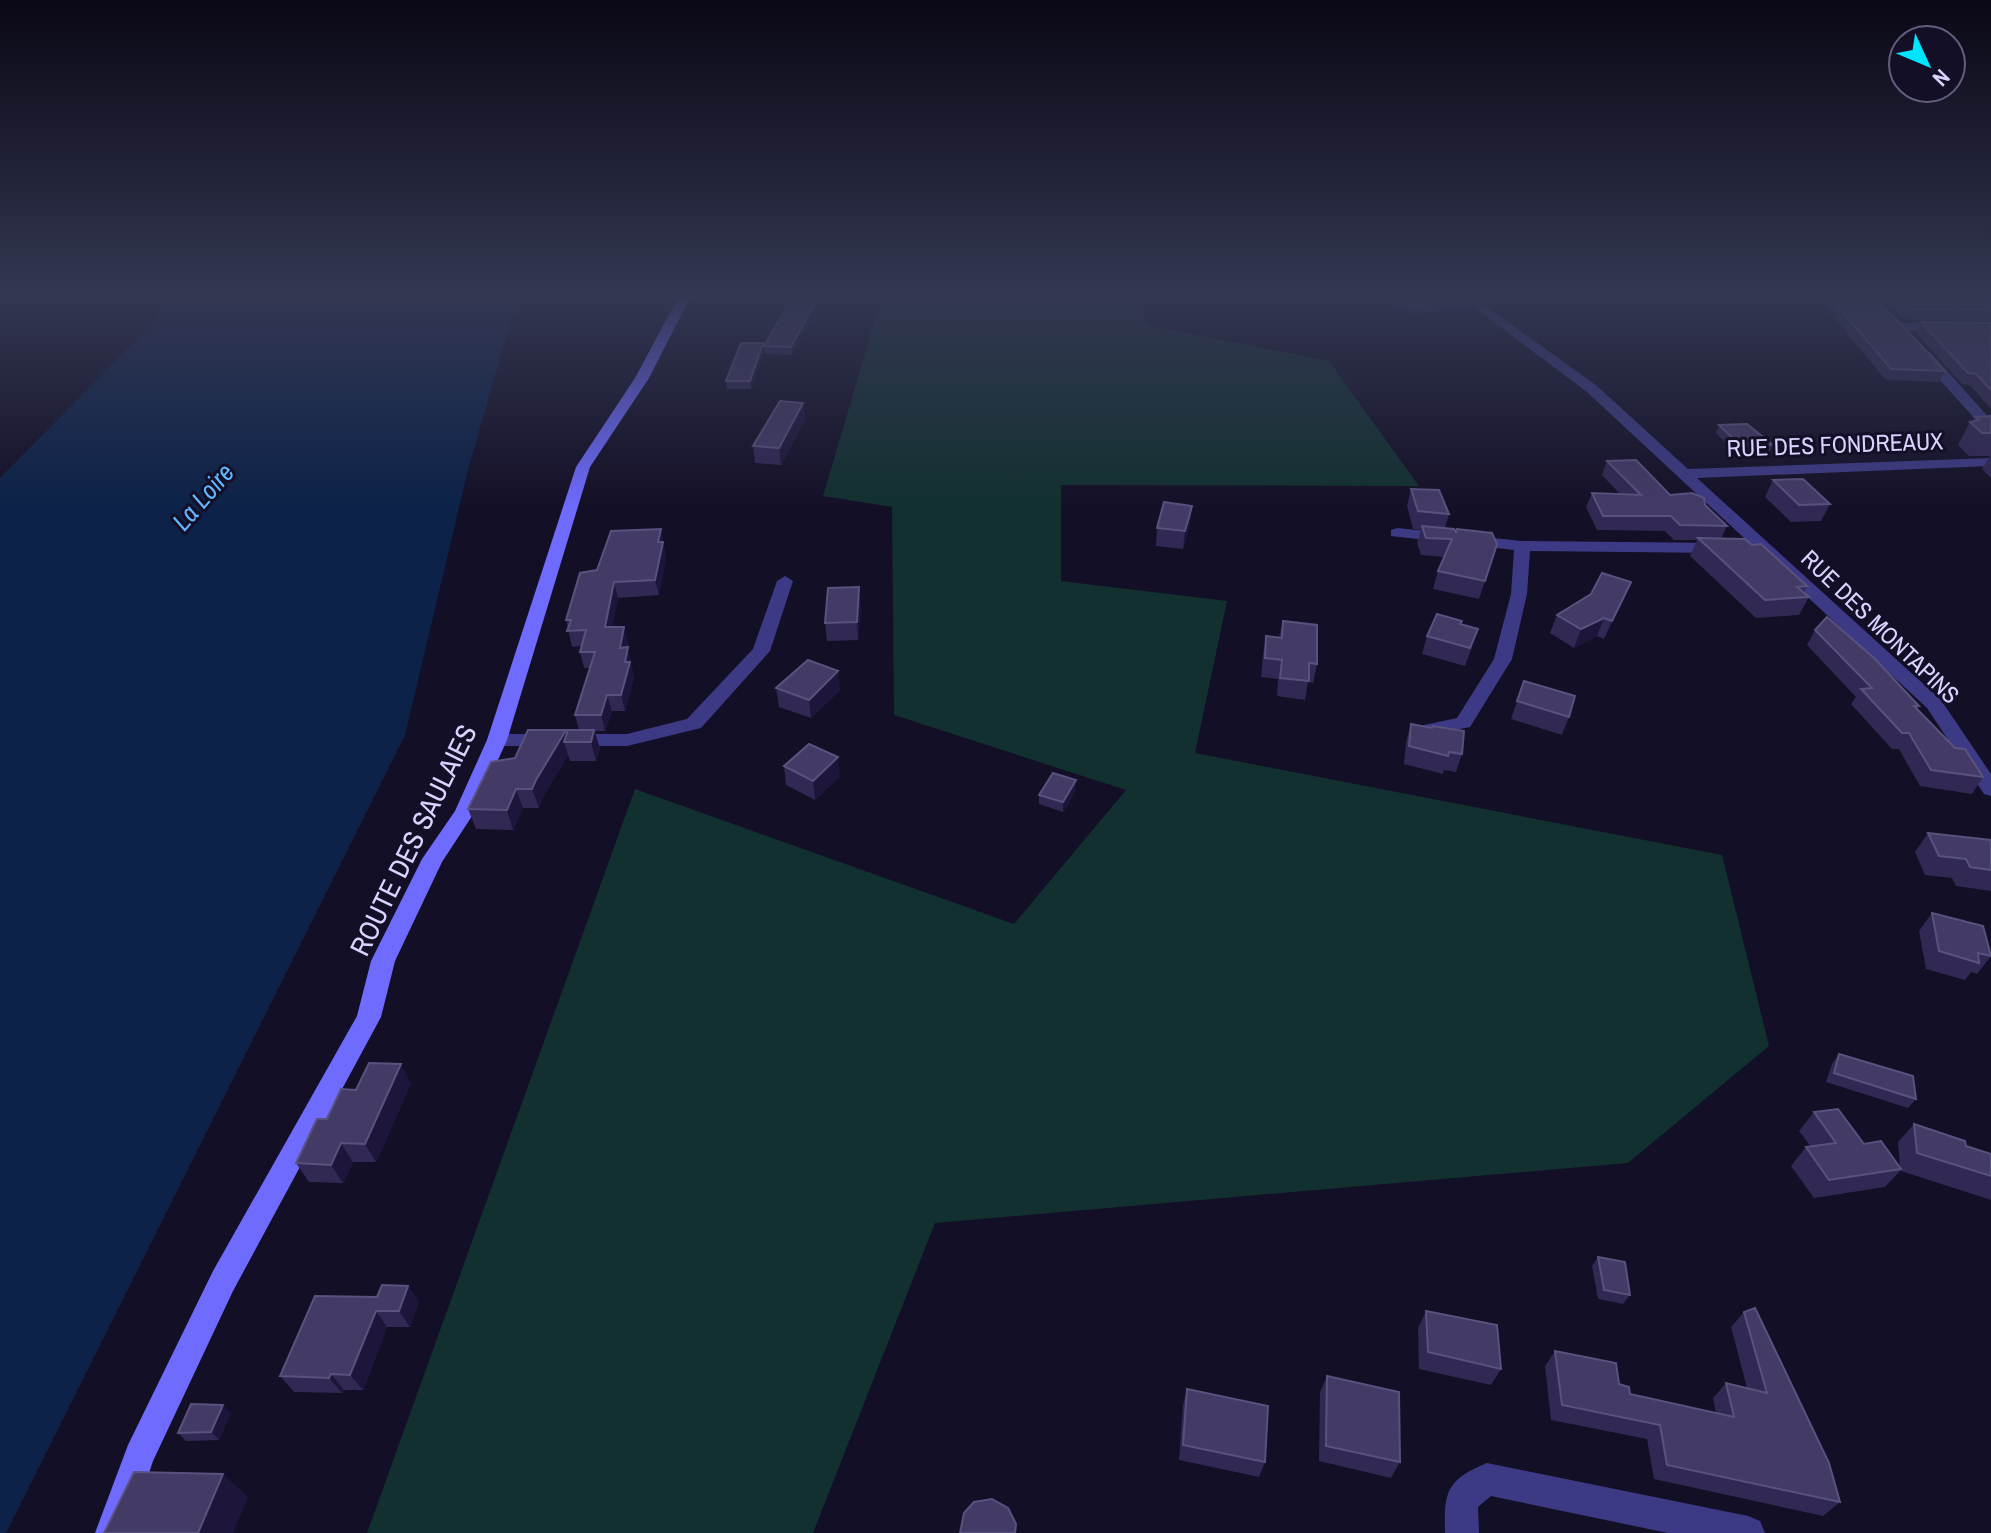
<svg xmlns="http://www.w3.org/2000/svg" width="1991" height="1533" font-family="'Archivo Narrow',sans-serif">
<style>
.green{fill:#12302f}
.water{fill:#0c2248}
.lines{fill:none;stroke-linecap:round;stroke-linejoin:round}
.street{fill:#3d3a85;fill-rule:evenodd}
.secondary{fill:#6f6bff;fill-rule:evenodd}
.wall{fill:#312854}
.shaded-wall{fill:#1d163a}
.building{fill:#433a66;stroke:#5a527e;stroke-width:2}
.labels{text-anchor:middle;stroke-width:6;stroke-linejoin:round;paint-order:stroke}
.far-street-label{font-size:24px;fill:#d9d4ff;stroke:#130f26}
.far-water-label{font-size:26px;font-style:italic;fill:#62b6ff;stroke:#130f26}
.street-label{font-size:28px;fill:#d9d4ff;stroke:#130f26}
</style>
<rect width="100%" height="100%" fill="#130f26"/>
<polygon class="green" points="882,296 1145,296 1145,325 1329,361 1419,486 1061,485 1061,581 1227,601 1195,753 1722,855 1769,1046 1628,1163 935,1223 813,1533 367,1533 635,789 1014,924 1126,790 894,715 892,507 823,496"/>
<polygon class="water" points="164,296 518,296 469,466 405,735 6,1533 0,1533 0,478 156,320"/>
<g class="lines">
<g class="street">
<polygon points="1459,296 1472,296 1597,386 1688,469 1991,458 1991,466 1697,478 1941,700 1991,774 1991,796 1984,794 1927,708 1587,392"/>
<polygon points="1895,323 1991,323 1991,331 1899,330 1893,326"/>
<polygon points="1920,352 1930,352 1991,420 1991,432 1986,431 1920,358"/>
<polygon points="1397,528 1522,541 1721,543 1729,548 1721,553 1530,551 1527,594 1512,659 1470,727 1422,737 1412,731 1415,727 1457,718 1494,659 1511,594 1514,550 1391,536 1391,530"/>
<polygon points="785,576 793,581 770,651 701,728 627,746 497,746 487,740 497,734 627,734 687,719 753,649 777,581"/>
<path d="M1487,1463l261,53 12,5 5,12h-97l-177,-37 -13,11 1,26h-34c-1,-41 1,-53 42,-70z"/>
</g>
<polygon class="secondary" points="679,296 691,296 649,378 590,467 507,740 474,813 442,862 395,961 381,1017 233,1291 153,1461 129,1533 95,1533 128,1445 213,1271 357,1016 371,961 422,859 455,811 487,740 576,467 635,378"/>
</g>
<g class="wall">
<polygon points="784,296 824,296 792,355 765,354 764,346 792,298 785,298"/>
<polygon points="1385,296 1459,296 1468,302 1466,310 1408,313 1406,309 1396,310"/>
<polygon points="1816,296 1871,296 1945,371 1939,382 1886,380"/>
<polygon points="1877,296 1991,296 1991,321 1903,319"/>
<polygon points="1921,322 1991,323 1991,409 1970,385 1962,384 1916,333"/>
<polygon points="763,343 764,351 751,389 727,389 726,381"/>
<polygon points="803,403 805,420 781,465 755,463 753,446"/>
<polygon points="1991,416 1991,478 1982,469 1990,456 1969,456 1958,445 1970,422 1972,422 1975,417"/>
<polygon points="1719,425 1773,445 1769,453 1737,454 1716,433"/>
<polygon points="1607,461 1670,495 1705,505 1727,526 1721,539 1752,545 1807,586 1804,592 1809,597 1799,615 1756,618 1690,556 1697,540 1674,540 1665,531 1597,530 1586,507 1592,493 1620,494 1602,475"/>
<polygon points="1773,480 1830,504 1821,521 1791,522 1765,497"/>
<polygon points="1411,489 1449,514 1445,528 1497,544 1479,599 1433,589 1438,571 1444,557 1421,555 1417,543 1421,530 1413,529 1407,506"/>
<polygon points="1192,506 1190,523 1183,549 1156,546 1157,528"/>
<polygon points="661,529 666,558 659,595 618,598 612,627 628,643 627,647 634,678 625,711 612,711 605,731 595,731 600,749 596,761 570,761 568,755 542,799 539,808 523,808 513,830 476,829 468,809 515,758 566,730 567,733 579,730 575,715 590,668 584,668 580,652 581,646 572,647 566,620 597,570"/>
<polygon points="1631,582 1604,639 1597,636 1574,648 1550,633 1557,615"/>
<polygon points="861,605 858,640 827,641 825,623"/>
<polygon points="1283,621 1317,664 1313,683 1308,682 1305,700 1277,696 1278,679 1261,677 1263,654 1266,636 1279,637"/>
<polygon points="1462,621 1461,624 1472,647 1465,666 1422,654 1427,636"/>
<polygon points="1815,630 1919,706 1917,709 1983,777 1972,794 1920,786 1899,749 1892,749 1851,704 1856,697 1807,645"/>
<polygon points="1524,681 1569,717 1562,735 1511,719"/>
<polygon points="776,688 840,690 811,718 779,707"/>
<polygon points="1411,724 1462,754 1456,772 1444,770 1443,774 1404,764 1406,742"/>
<polygon points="784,766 840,776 815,800 786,785"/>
<polygon points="1076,790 1063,812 1039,804 1039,795"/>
<polygon points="1928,833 1991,870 1991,891 1956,886 1952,878 1925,875 1915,852"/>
<polygon points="1932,913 1991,956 1977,974 1971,972 1965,980 1926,969 1919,931"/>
<polygon points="1839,1054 1916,1099 1908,1108 1826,1082 1832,1064"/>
<polygon points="411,1083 376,1162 353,1162 343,1183 309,1182 296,1163 327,1119 356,1090"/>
<polygon points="1814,1112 1900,1167 1898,1142 1914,1124 1966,1146 1991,1154 1991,1200 1901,1171 1901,1170 1885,1187 1814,1198 1791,1166 1806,1147 1811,1147 1799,1131"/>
<polygon points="1598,1257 1630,1295 1623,1304 1598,1299 1592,1266"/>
<polygon points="408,1286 419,1302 410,1327 387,1327 363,1390 344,1390 342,1393 294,1392 280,1376 377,1297"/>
<polygon points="1426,1311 1501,1369 1491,1385 1419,1369 1418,1328"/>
<polygon points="1744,1312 1840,1502 1823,1516 1654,1479 1647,1439 1551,1420 1545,1366 1555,1351 1619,1384 1630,1394 1716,1413 1713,1398 1726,1383 1747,1388 1731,1327"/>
<polygon points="1327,1376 1400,1462 1391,1478 1319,1461 1320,1392"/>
<polygon points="1187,1389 1265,1462 1259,1477 1179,1460 1183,1405"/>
<polygon points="231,1413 219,1440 186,1441 178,1433"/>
</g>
<g class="shaded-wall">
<polygon points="819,296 824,296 792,355 791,347"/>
<polygon points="763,343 764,351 751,389 750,381"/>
<polygon points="803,403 805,420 781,465 779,448"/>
<polygon points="1192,506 1190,523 1183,549 1185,531"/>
<polygon points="661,529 666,558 659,595 655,580 658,542"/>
<polygon points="614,582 618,598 609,643 605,627"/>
<polygon points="1631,582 1624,600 1604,639 1612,621"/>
<polygon points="859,587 861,605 858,640 857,622"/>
<polygon points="1604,618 1597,636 1574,648 1581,629"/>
<polygon points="624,627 628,643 624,664 620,648"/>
<polygon points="628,647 634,678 625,711 621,695"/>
<polygon points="838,671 840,690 811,718 809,700"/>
<polygon points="607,695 612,711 605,731 601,715"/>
<polygon points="566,730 570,742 564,742 568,755 542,799 539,808 532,789 536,780"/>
<polygon points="594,730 600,749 596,761 591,742"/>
<polygon points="838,757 840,776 815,800 813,781"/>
<polygon points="1076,780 1076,790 1063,812 1063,802"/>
<polygon points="516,789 523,808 513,830 507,810"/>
<polygon points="401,1064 411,1083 376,1162 365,1144"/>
<polygon points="341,1143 353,1162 343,1183 331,1165"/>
<polygon points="408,1286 419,1302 410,1327 399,1311"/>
<polygon points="376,1311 387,1327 363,1390 350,1375"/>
<polygon points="331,1374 344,1390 342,1393 329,1378"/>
<polygon points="223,1405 231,1413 219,1440 211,1432"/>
<polygon points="223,1474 248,1497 233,1533 198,1533"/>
</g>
<g class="building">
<polygon points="793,296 819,296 791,347 764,346"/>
<polygon points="1392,296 1459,296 1468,302 1410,305 1408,302 1397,302"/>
<polygon points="1829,296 1871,296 1898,321 1945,371 1891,369"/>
<polygon points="1894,296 1991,296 1991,310 1908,309"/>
<polygon points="1921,322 1991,323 1991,390 1976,374 1968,373"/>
<polygon points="741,343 763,343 750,381 726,381"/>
<polygon points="780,401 803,403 779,448 753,446"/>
<polygon points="1991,416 1991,433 1982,433 1970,422 1979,420 1975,417"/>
<polygon points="1747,424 1773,445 1740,445 1719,425"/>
<polygon points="1636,460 1670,495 1692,493 1704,498 1705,505 1727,526 1680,525 1671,516 1603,516 1592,493 1641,495 1607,461"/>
<polygon points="1803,479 1830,504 1799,505 1773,480"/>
<polygon points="1411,489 1439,490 1449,514 1418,511"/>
<polygon points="1164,502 1192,506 1185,531 1157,528"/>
<polygon points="1422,526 1454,529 1456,532 1457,529 1492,533 1497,544 1485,581 1438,571 1452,539 1426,538"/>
<polygon points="661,529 658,542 663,542 655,580 614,582 605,627 624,627 620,648 628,647 625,662 630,662 621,695 607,695 601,715 575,715 595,652 580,652 586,630 567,631 571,620 566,620 580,573 597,570 611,531"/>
<polygon points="1698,538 1745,539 1752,545 1761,544 1807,586 1797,587 1809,597 1765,600"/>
<polygon points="1602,573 1631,582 1612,621 1604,618 1581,629 1557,615 1591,594"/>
<polygon points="859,587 857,622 825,623 828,588"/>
<polygon points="1437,614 1462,621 1460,624 1478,629 1470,648 1427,636"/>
<polygon points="1827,617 1874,658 1919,706 1914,706 1955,748 1965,749 1983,777 1931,770 1909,733 1902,733 1861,689 1872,688 1815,630"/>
<polygon points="1283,621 1317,625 1317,664 1309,663 1309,681 1280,678 1282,660 1265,658 1266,636 1282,638"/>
<polygon points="808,660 838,671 809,700 776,688"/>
<polygon points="1524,681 1575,696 1569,717 1517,701"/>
<polygon points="1411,724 1432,728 1433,726 1464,731 1462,754 1449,752 1448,756 1409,746"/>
<polygon points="528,730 566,730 536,780 532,789 516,789 507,810 468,809 491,762 515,758"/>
<polygon points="568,730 594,730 591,742 564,742"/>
<polygon points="809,744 838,757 813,781 784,766"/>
<polygon points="1053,773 1076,780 1063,802 1039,795"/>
<polygon points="1928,833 1991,840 1991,870 1970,867 1966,859 1939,856"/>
<polygon points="1932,913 1983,926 1991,956 1978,953 1979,963 1939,951"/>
<polygon points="1839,1054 1913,1076 1916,1099 1834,1073"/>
<polygon points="369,1063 401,1064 365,1144 341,1143 331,1165 296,1163 317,1119 327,1119 341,1089 356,1090"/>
<polygon points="1838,1109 1864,1144 1881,1141 1901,1169 1829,1180 1806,1147 1836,1143 1814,1112"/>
<polygon points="1914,1124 1965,1141 1966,1146 1991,1154 1991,1176 1917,1153"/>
<polygon points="1598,1257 1625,1262 1630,1295 1604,1290"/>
<polygon points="382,1285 408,1286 399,1311 376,1311 350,1375 331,1374 329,1378 280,1376 315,1296 377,1297"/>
<polygon points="1755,1308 1829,1463 1840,1502 1667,1465 1660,1425 1562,1405 1555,1351 1616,1363 1619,1384 1629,1387 1630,1394 1734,1417 1726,1383 1767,1393 1744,1312"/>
<polygon points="1426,1311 1497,1325 1501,1369 1428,1352"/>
<polygon points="1327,1376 1399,1392 1400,1462 1326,1446"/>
<polygon points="1187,1389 1268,1406 1265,1462 1183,1445"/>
<polygon points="191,1404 223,1405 211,1432 178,1433"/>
<polygon points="134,1472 223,1474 198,1533 104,1533"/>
<polygon points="992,1499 1008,1508 1016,1524 1015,1533 960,1533 964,1513 974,1502"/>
</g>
<linearGradient id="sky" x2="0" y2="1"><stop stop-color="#0a0815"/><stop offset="0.58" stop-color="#333752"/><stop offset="1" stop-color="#333752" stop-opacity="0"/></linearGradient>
<rect width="1991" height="510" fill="url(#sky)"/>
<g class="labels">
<g class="far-street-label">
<text transform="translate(1835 445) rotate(-2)" y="8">RUE DES FONDREAUX</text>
<text transform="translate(1880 627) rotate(44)" y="8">RUE DES MONTAPINS</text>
</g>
<g class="far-water-label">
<text transform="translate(203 497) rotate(-49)" y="9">La Loire</text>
</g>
<g class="street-label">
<text transform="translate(413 840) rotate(-64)" y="10">ROUTE DES SAULAIES</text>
</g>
</g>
<g transform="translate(1927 64) rotate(134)"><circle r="38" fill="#130f26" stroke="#625e7d" stroke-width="2"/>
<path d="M0-6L14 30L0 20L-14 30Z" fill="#00e5ff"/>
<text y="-12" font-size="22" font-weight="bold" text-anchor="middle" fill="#d9d4ff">N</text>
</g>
</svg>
